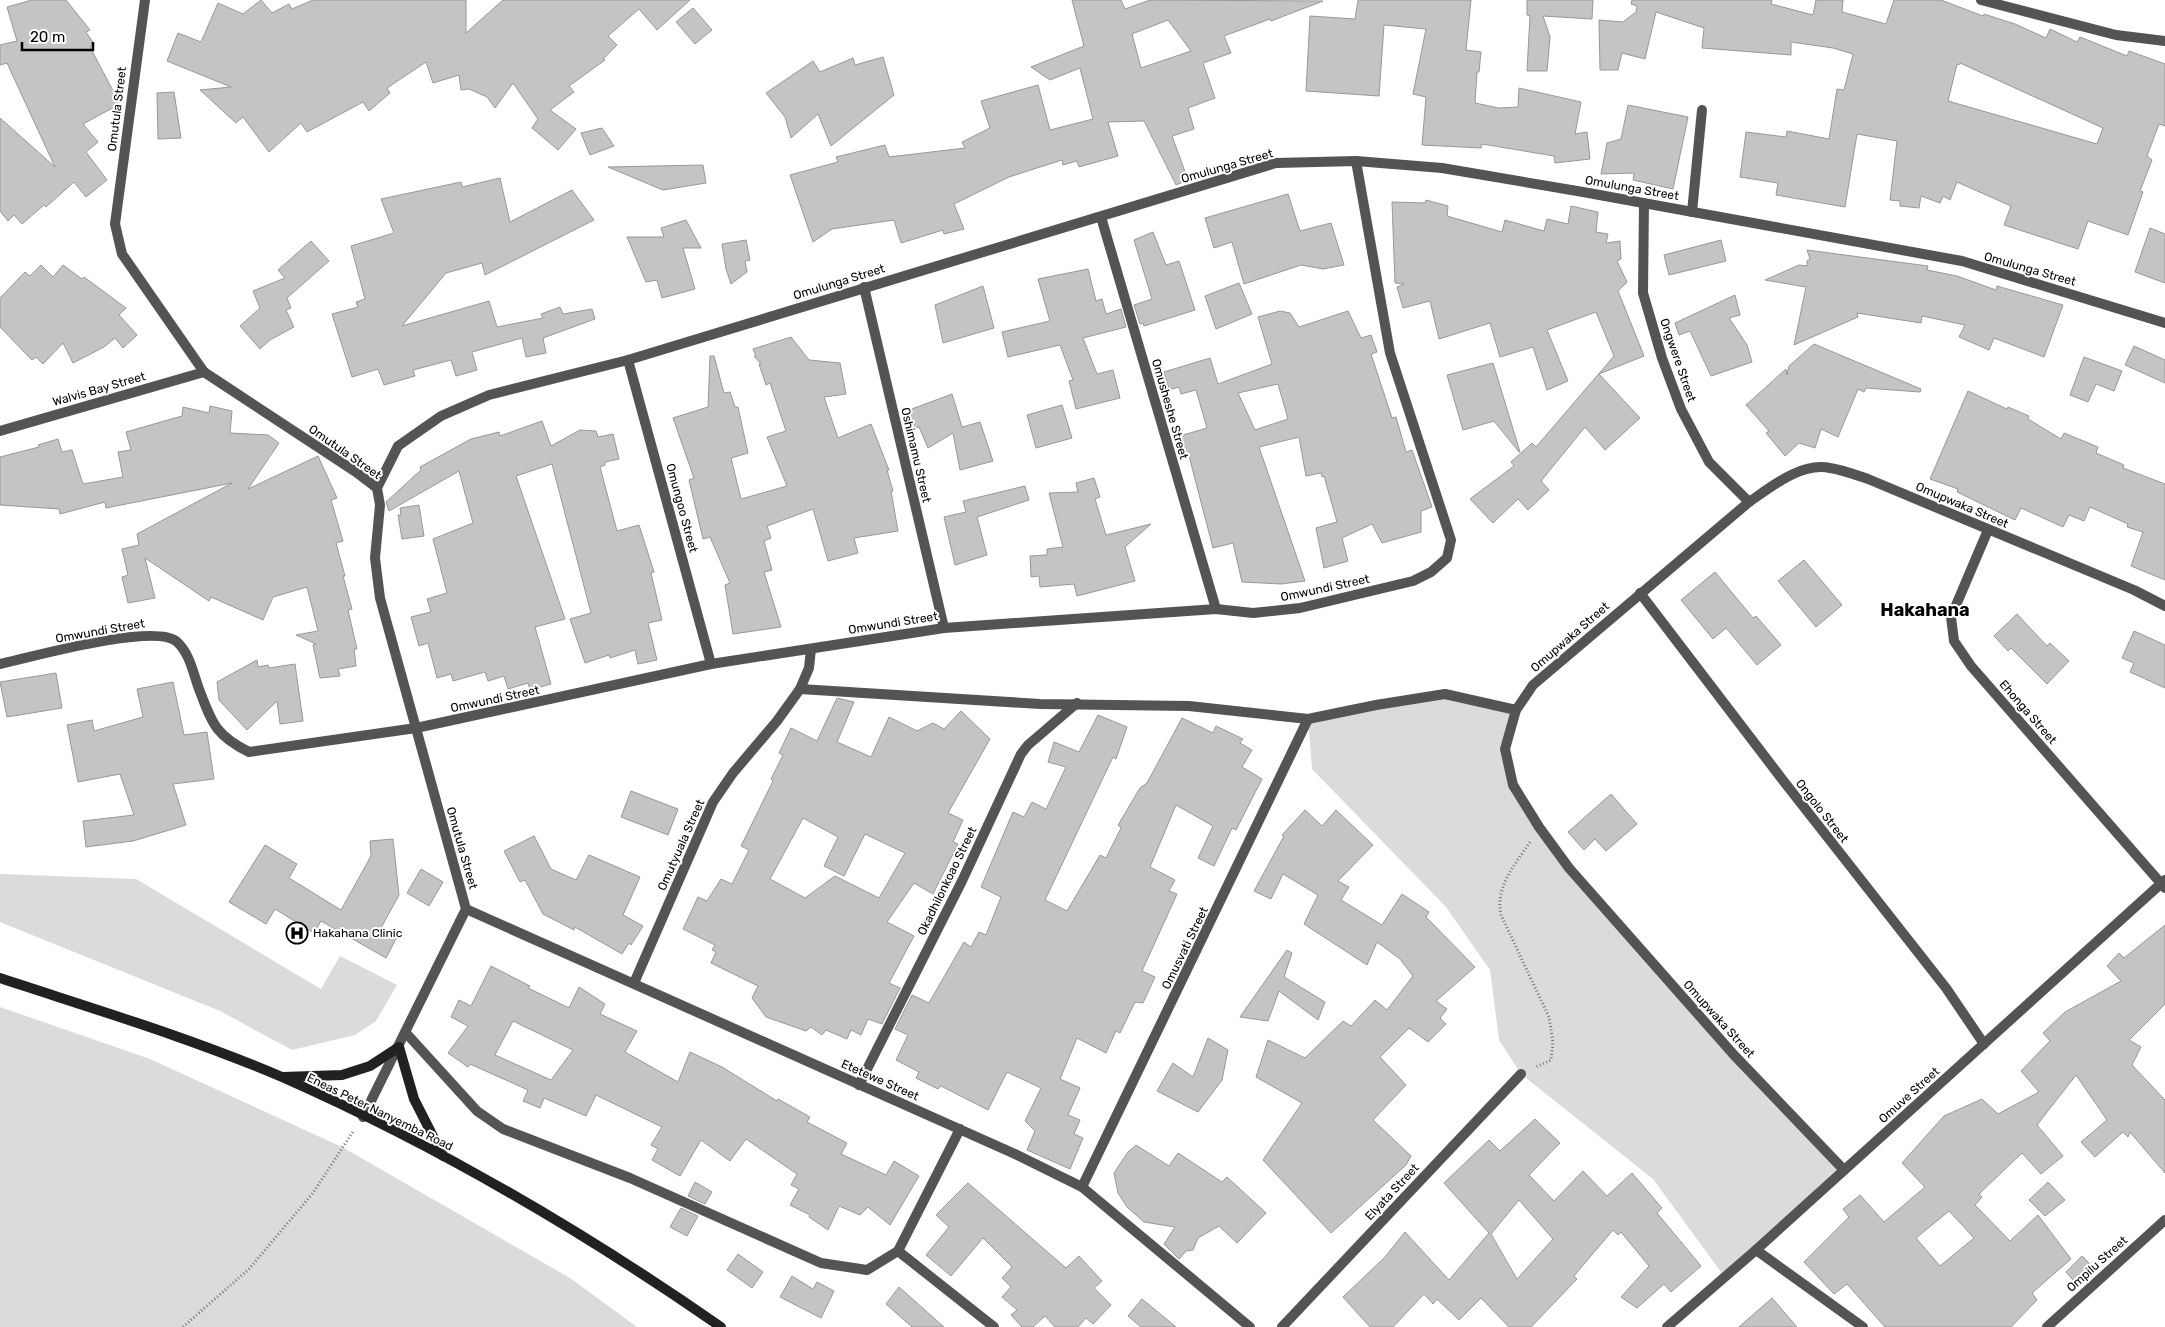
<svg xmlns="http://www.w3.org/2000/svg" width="2165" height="1327" font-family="Rubik,sans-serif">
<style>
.green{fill:#dbdbdb}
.building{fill:#c4c4c4;stroke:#989898;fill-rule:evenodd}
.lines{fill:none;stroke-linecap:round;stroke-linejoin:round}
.path{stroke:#767676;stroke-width:3;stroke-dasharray:1 2.5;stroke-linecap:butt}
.lane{stroke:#545454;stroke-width:10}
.street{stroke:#545454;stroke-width:10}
.secondary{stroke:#212121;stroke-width:10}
.labels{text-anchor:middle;stroke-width:4;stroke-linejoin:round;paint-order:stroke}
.street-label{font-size:12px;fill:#000;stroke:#fff}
.poi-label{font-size:12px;fill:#000;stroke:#fff;text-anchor:start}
.district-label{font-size:18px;font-weight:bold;fill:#000;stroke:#fff}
</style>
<rect width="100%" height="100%" fill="#fff"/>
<g class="green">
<polygon points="1445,694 1516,710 1505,749 1513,785 1569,868 1844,1170 1724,1276 1653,1179 1521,1074 1499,1040 1490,970 1446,907 1312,769 1308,719"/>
<polygon points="0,874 136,879 321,989 340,956 397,985 376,1021 355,1035 292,1050 220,1011 0,922"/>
<polygon points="0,1007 150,1059 342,1147 570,1278 637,1327 0,1327"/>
</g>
<g class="building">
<polygon points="32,0 66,0 90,30 86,32 94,44 90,47 120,104 83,124 98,142 86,152 107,180 86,197 74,182 46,207 44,205 22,224 14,215 8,221 0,211 0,118 55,167 7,63 0,65 0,45 17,41 7,7"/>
<polygon points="261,0 272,13 289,4 292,9 313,0 466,0 466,33 503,0 690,0 657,30 639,9 608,36 617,45 603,59 605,60 569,86 574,92 550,110 576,129 558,150 532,128 538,119 513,83 495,108 487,97 469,89 461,90 459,75 433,83 426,62 387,88 390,93 369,111 363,102 307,132 301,123 269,152 243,117 236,123 200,90 231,87 167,61 178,33 201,42 218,3 243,14"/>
<path d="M1072,0h49l4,9 25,-9 173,1 -52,20 -1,-2 -46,17 7,17 -28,10 12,35 -27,10 6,21 -22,7 16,44 -12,5 -32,-64 -36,1 10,34 -39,11 -2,-6 -14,4 -1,-5 -53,17 -55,27 10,25 -20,5 -1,-4 -42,13 -7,-23 -62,9 -19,13 -23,-67 48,-13 -2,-5 49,-12 4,12 76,-9 -3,-6 28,-14 -9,-27 57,-16 12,45 43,-11 -13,-51 -30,12 -19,-13 53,-21zM1168,20l23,31 -50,17 -9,-34z"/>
<polygon points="1358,0 1471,0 1466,50 1481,52 1479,72 1477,72 1475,103 1499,108 1518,107 1519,88 1581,102 1575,134 1587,132 1590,159 1555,163 1554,156 1482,144 1481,148 1422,145 1426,97 1413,94 1426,29 1384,25 1379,96 1306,91 1310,16 1355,19"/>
<polygon points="1527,0 1593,0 1592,19 1543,16 1550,37 1547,71 1527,71 1530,16 1527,15"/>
<path d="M1632,0h140l-1,4 42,11 3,-15h27l-1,12 44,12 8,-24h47l42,16 1,-2 31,10 31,14 4,-9 27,13 3,-5 47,19 2,-5 36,13v62l-6,-2 -12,32 5,4 -12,31 3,1 -15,43 -40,-14 -10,28 -74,-24 7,-19 -54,-24 -7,18 -7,-4 -3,7 -19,-7 -2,12 -19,-2v-5l-10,-1 7,-59 -40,-7 -12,73 -69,-12 2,-12 -38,-6 6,-45 40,5 1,-6 42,8 8,-50 7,1 9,-36 -20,-6 -42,-6v13l-89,-7 2,-20 -48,-16 -11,47 -23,-6 -4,17h-18l-1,-50 24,2 13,-10 1,-6 -6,-2zM1960,63l143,65 -6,16 -149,-43 9,-37 2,1z"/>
<polygon points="693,8 712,30 695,44 676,22"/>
<polygon points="883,57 894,95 831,146 818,114 791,138 785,117 766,93 813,61 820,72 853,58 855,65"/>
<polygon points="174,92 181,138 158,139 157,93"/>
<polygon points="1628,105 1688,117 1673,189 1633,180 1634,173 1601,174 1607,143 1621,139"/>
<polygon points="602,128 614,146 590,155 581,133"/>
<polygon points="703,165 706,183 663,190 608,167"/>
<polygon points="500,178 510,222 572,190 594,220 485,275 482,263 446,273 402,326 489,301 497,327 543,318 541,314 560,307 563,314 592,309 595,319 543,338 546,353 526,357 522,338 472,352 477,370 456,376 451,360 413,370 415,376 384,385 378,369 352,377 332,314 358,307 356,302 365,299 351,246 394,233 381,199 461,182 462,187"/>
<polygon points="1288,194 1300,231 1331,223 1344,265 1323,269 1301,265 1244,284 1232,242 1214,248 1205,218"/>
<polygon points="1426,200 1448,206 1447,216 1502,232 1505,220 1544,231 1547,219 1568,224 1571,206 1598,212 1596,232 1608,234 1606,243 1620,241 1621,259 1617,261 1627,282 1618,291 1644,356 1599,374 1640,418 1605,450 1585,427 1541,481 1549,490 1528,510 1518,499 1493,523 1470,499 1514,466 1511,462 1532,443 1536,447 1614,356 1596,312 1547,330 1568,381 1547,390 1533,347 1500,357 1490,323 1439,339 1430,301 1403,308 1397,287 1404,284 1395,283 1392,202 1425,203"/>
<polygon points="686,220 701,248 683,248 695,289 662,298 657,280 646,282 627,237 664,237 661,228"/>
<polygon points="2150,228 2165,234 2165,283 2135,272"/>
<polygon points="1153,232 1166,265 1179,261 1195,310 1144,326 1143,323 1140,324 1134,305 1152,299 1134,240"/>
<polygon points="746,240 750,260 745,261 747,272 731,284 726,269 722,244"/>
<polygon points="1721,240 1726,261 1669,275 1664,255"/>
<polygon points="311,241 329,261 287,298 291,308 286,310 294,327 270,340 260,349 240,326 260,308 253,291 285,278 278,270"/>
<polygon points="1807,250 1928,266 1927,270 1957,276 1996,290 1997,286 2063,305 2044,357 1994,338 1989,350 1959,337 1965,325 1922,316 1921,323 1857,313 1858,317 1794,345 1806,287 1765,280 1799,265 1807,266 1807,261 1810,259"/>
<polygon points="41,265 53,277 63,265 82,279 84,277 126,308 119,315 137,335 123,348 115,338 104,347 73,363 63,343 43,364 36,357 32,360 0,327 0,298 25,272 30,276"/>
<polygon points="1088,269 1096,301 1102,299 1106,314 1121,309 1126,327 1083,338 1097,374 1113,370 1120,398 1076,409 1069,381 1073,380 1060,345 1008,357 1002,332 1050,321 1038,279"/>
<polygon points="1239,283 1252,314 1216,329 1205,296"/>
<polygon points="983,286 994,328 943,343 935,305"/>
<polygon points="1735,295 1740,315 1729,318 1747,345 1752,362 1711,376 1690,331 1679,335 1675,323"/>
<path d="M1280,311l10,2 9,14 49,-16 13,27 10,-3 6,17 -6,2 21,64 4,-1 10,35 6,-2 20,57 -11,4v21l-39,11 -10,-19 -30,14 6,23 -24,7 -8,-40 21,-6 -13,-46 -2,1 -1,-4 -15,3 -7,-39 -40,10 46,134 -24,3 -39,-2 -9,-39 -20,5 -24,-92h-3l-6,-20 27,-8 -11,-38 -15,4 -2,-7 -10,3 -5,-18 46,-14 8,26 54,-20 -14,-47zM1278,384l10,35 -33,11 -17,-37z"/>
<polygon points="791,337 809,360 840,363 846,394 824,397 838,438 871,424 889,470 887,470 893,491 891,491 898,531 854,538 858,553 828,561 813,509 767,526 771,538 764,541 772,570 764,572 781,627 733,634 725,585 730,583 710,537 703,539 689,480 694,478 673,418 708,407 710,356 714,356 724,393 730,392 735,407 738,407 748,453 731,458 741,499 787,486 767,437 786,431 770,383 766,385 759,364 761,364 754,356 756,356 753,349"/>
<polygon points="1814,344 1921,389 1920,392 1866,388 1864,392 1858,389 1838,437 1821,429 1815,448 1799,443 1785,456 1766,433 1769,431 1746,405 1786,369 1787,375 1789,366"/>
<polygon points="2134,346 2165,360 2165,383 2125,365"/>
<polygon points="2084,357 2122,371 2114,391 2096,384 2088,402 2070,395"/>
<polygon points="1493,363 1520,452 1519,452 1494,421 1463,430 1447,375"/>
<polygon points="1968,391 2007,409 2008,407 2029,416 2028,419 2061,439 2064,433 2098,447 2096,453 2124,465 2123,468 2165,484 2165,580 2131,566 2143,532 2127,527 2128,524 2090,507 2084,521 2069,515 2063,527 2021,508 2015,520 1957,492 1958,489 1930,479"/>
<polygon points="952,394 962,427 980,422 993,461 960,470 953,433 928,448 919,427 915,428 909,410"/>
<polygon points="1062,405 1072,438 1036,448 1027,415"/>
<polygon points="210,406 232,411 230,433 268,435 279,443 248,489 318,456 337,498 331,500 343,541 336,543 345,576 343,576 352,609 348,610 357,649 354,649 356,666 338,669 340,676 320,678 313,645 316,644 296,635 318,631 307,587 273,597 263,620 211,597 209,601 145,558 155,598 128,603 122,577 128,575 122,549 139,545 137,534 232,483 106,508 105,502 60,514 59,509 0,505 0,457 39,447 38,445 58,439 62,452 72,450 83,484 123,477 118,452 131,450 126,432 182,416 183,407 209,413"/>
<polygon points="542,421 551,446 580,430 596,431 598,437 613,434 619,459 605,462 605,465 600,467 617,531 639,525 654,572 651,573 662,620 648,623 657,660 638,664 635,650 610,658 609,655 585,663 570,619 591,613 552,464 516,476 565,619 535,627 551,684 530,690 528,683 508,689 504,676 488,681 485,672 453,681 451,674 437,678 428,643 419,646 411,617 431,612 427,599 447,593 433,539 473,523 459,471 389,511 386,502 421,470 420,467 471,439 499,432 500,436"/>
<polygon points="1094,478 1100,497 1095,499 1106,535 1151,524 1125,547 1135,581 1077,596 1074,584 1040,587 1039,576 1031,577 1030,556 1047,555 1047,549 1063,547 1049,493 1078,492 1076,483"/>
<polygon points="1025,486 1029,500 977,517 987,555 955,565 944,517 966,512 963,501"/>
<polygon points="419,505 424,536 402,539 398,515 401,515 400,508"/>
<polygon points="1804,560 1842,605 1816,627 1778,581"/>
<polygon points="1715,572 1753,618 1756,616 1781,645 1757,665 1726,628 1713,639 1681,600"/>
<polygon points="2017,614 2047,646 2050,643 2069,661 2047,684 2011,648 2008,651 1994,636"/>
<polygon points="2134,631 2165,645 2165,688 2130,672 2134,663 2122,658"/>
<polygon points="257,660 258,667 268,665 269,668 295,664 303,721 280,724 277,701 247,730 219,700 217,682"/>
<polygon points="56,673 62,708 7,717 0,682"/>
<polygon points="173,682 184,735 207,732 214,779 173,784 186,825 133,841 86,847 83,821 134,815 120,774 78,782 67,725 92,720 94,731 143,717 137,689"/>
<path d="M837,698l17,4 -17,40 34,15 18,-40 28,14 16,-8 11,6 17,-18 29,28 -42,74 15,7 -10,22 5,2 -25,50 -19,-11 -27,39 27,14 -25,47 11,5 -18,36 -14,-5 -7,16 -10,-5 -4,9 -21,-9 -4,5 -11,-8 -5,4 -40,-14 -14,-19 6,-12 -47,-23 5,-11 -4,-2 3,-5 -32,-16 15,-32 9,4 14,-22 11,5 17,-34 -8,-4 32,-65 -2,-2 12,-24 -4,-2 12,-25 26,13zM803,818l35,19 -14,29 20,10 21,-42 40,19 -26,45 -44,-22 -30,22 -35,-19z"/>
<polygon points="1098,715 1127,727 1116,759 1113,757 1045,900 1067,911 1100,855 1106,858 1121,828 1118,825 1140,788 1147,783 1182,718 1213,733 1216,726 1243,739 1240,743 1252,750 1242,767 1262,779 1236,830 1232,828 1214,866 1198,858 1213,826 1176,805 1150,867 1175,880 1169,891 1177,894 1142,971 1155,977 1143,1003 1135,1002 1120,1033 1116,1031 1106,1053 1077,1038 1060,1079 1080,1088 1068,1115 1080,1120 1074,1134 1083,1138 1070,1169 1027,1150 1035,1131 1025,1121 1041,1088 1007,1072 988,1110 941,1086 938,1089 916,1078 919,1072 896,1060 908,1035 895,1029 912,995 929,1003 964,942 971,947 979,932 986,935 1001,897 981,887 1013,812 1024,817 1032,802 1046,809 1066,767 1048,762 1054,742 1079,752"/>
<polygon points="631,791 678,809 668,835 621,817"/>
<polygon points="1611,794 1637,824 1606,851 1595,839 1584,850 1568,832"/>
<polygon points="1305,810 1322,826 1336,810 1373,845 1338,881 1349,887 1341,900 1382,925 1402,894 1429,912 1426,917 1475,967 1436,1001 1447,1009 1440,1018 1446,1024 1428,1042 1409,1028 1380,1057 1406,1085 1373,1120 1411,1156 1406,1165 1331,1233 1263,1160 1302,1103 1256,1077 1268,1040 1305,1058 1343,1021 1351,1026 1375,1000 1387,1010 1413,976 1400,959 1377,942 1367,965 1304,924 1318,895 1283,874 1271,899 1254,891 1284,836 1282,835"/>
<polygon points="534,836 551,869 576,880 589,855 640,877 623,915 643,926 631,945 629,943 622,954 575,927 574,930 543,914 525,880 520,882 504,851"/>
<polygon points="393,839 399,895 381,928 397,937 386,958 321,921 314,933 275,909 266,924 229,902 265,845 297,864 289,878 341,910 371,856 370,841"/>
<polygon points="421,869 443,882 429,906 407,893"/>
<path d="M2165,925v79l-36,36 12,7 -9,18 33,35v73l-35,-41 -2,5 -5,-5 -28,25 -14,-15 26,-22 -31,-45 -39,50 26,31 -22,18 -19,-21 -43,41 3,3 -7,8 35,36 28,-26 33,44 -39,34 5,7 -26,27h-126l-38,-43 -13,10 -30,-32 45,-45 -6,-8 17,-14 24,27 41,-35 -23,-24 42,-47 38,-17 16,15 41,-22 -18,-21 29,-30 -7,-8 22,-21 56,-31 -14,-15 12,-13 5,5zM1949,1211l25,27 -34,28 -24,-28z"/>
<polygon points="1287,950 1292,953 1284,977 1325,1002 1318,1020 1279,991 1268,1021 1240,1017"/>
<path d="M491,966l39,20 -2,2 41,20 10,-21 26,17 -5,10 37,17 -12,21 53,30 12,-30 32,15 55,34 1,-2 32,18 -3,5 40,21 -6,11 45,21 8,-14 25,15 -29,49 -22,-18 -8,8 -21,-9 -11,24 -19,-13 1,-2 -20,-10 9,-16 -8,-4 6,-11 -51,-35 -16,22 -29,-21 -21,36 -28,-16 6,-11 -7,-4 11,-18 -66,-32 -10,21 -42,-18 -4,10 -17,-7 5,-11 -58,-26 -2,3 -20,-14 20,-27 -17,-9 8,-17 12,6zM513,1021l60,29 -22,30 -56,-25z"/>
<polygon points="1208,1038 1228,1050 1222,1080 1198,1112 1157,1091 1173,1063 1193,1077"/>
<path d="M1535,1119l25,24 -31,32 25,26 29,-30 24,25 25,-23 30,35 -5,5 44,53 -30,26 -7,-8 -27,24 -16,-11 28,-31 -28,-34 -3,3 -5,-5 -39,46 3,3 -46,48h-22l-28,-29 -22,22 -22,-21 -4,5 -9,-10 -31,33h-23l-27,-30 42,-40 20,-25 44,48 40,-47 -45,-50 45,-43 11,11zM1519,1200l34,39 -36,40 -26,-45z"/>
<polygon points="1136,1145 1169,1166 1178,1153 1222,1182 1227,1177 1266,1213 1237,1243 1219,1226 1198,1238 1193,1250 1186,1251 1179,1259 1164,1244 1175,1227 1144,1222 1127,1207 1118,1193 1114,1173 1128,1152"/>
<polygon points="695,1182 712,1192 705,1204 688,1196"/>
<polygon points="2048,1182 2065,1200 2045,1216 2029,1200"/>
<polygon points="968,1183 1066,1268 1079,1256 1102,1281 1094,1288 1111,1305 1093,1324 1086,1318 1078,1327 1055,1327 1045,1316 1033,1327 1022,1327 1011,1315 1017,1310 1002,1297 1011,1287 1002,1278 1012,1267 983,1238 951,1276 926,1255 949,1227 936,1215"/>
<polygon points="681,1208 698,1216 687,1236 670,1227"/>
<polygon points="738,1254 763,1272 752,1288 727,1270"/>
<polygon points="2082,1256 2095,1269 2078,1286 2066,1272"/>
<polygon points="792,1276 813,1289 817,1282 834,1291 821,1318 780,1297"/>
<polygon points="899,1287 944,1327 912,1327 886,1304"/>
<polygon points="1772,1298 1797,1327 1739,1327"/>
<polygon points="1142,1299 1176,1327 1141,1327 1128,1316"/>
</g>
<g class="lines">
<g class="path">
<path d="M1530,842c-15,23 -35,44 -29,73l48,102 4,25 -2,18 -15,7"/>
<polyline points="183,1327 249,1269 313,1193 354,1130"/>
</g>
<g class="lane">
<polyline points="1981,0 2116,35 2165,41"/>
<polyline points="1692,212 1702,110"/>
<polyline points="800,689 1040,704 1189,706 1308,719 1376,705 1445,694 1516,710"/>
<polyline points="406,1033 477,1111 503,1129 630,1178 821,1263 867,1270 898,1251 960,1129"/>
<polyline points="1756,1250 1863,1327"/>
<polyline points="898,1251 994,1327"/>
</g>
<g class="street">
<polyline points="145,0 115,224 122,254 204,372 356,472 377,488 380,505 375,558 380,598 466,909 363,1117"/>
<polyline points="1644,203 1643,293 1662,358 1681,409 1709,462 1749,502"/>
<polyline points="1101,217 1216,609"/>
<polyline points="864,287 944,628"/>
<polyline points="628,360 711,664"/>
<polyline points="0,431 204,372"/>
<polyline points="377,488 398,446 441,416 489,395 628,360 1276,163 1356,161 1442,168 1583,192 1962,261 2165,323"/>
<polyline points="1988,530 1951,617 1954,641 1971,666 2165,888"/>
<polyline points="1640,593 1785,783 1946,988 1984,1044"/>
<path d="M0,664c31,-7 153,-41 176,-23 14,12 17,32 23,48 13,34 16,46 50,63l167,-24 295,-64 233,-36 272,-19 37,4 47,-5 113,-27 18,-9 16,-14 4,-18 -61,-187 -34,-192"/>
<polyline points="466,909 1015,1154 1082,1187 1250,1327"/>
<polyline points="634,983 713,802 733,773 777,721 800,689 809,668 811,649"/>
<polyline points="859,1085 962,881 1021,754 1028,745 1077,703"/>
<path d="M1844,1170l-110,-115 -165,-187 -30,-41 -26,-42 -8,-36 11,-39 17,-25 216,-183c22,-15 52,-40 81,-34 13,2 26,7 38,11l266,111 31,16"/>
<polyline points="1082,1187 1308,719"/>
<polyline points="1282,1327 1521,1074"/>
<polyline points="1667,1327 1756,1250 2165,880"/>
<polyline points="2047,1327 2165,1220"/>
</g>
<g class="secondary">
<path d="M0,978c94,31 191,60 282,99 154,68 301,154 439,250"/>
<polyline points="283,1077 342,1075 370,1066 399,1047 414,1099 443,1156"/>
</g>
</g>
<defs>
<g id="hospital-ring" transform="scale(1.125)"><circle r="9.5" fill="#fff" stroke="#000" stroke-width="1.5"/><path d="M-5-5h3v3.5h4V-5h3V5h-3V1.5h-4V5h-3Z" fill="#000"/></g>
</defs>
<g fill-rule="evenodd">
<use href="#hospital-ring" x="297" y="933"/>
</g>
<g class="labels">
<g class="street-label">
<text transform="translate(117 109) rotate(-83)" y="4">Omutula Street</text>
<text transform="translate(1227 166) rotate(-16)" y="4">Omulunga Street</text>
<text transform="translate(1632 188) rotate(10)" y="4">Omulunga Street</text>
<text transform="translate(2030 269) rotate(16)" y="4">Omulunga Street</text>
<text transform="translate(839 282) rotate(-17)" y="4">Omulunga Street</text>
<text transform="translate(1678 360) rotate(71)" y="4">Ongwere Street</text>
<text transform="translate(99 389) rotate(-16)" y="4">Walvis Bay Street</text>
<text transform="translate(1170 409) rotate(74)" y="4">Omusheshe Street</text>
<text transform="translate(345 452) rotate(35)" y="4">Omutula Street</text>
<text transform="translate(916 455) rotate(77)" y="4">Oshimamu Street</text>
<text transform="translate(1962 505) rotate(23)" y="4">Omupwaka Street</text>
<text transform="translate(682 508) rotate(75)" y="4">Omungoo Street</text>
<text transform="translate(1325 588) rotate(-12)" y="4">Omwundi Street</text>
<text transform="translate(893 623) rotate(-9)" y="4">Omwundi Street</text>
<text transform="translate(100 631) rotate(-10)" y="4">Omwundi Street</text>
<text transform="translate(1570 637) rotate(-41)" y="4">Omupwaka Street</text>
<text transform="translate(495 699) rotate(-12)" y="4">Omwundi Street</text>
<text transform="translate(2028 712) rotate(49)" y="4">Ehonga Street</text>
<text transform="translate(1822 811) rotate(52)" y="4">Ongolo Street</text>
<text transform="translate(681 845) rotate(-66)" y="4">Omutyuala Street</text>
<text transform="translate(462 848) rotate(74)" y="4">Omutula Street</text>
<text transform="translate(947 881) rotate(-64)" y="4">Okadhilonkoao Street</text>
<text transform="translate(1185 948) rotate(-64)" y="4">Omusvati Street</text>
<text transform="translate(1719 1019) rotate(48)" y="4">Omupwaka Street</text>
<text transform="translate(880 1080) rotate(24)" y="4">Etetewe Street</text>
<text transform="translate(1909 1095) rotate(-42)" y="4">Omuve Street</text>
<text transform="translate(380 1112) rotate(26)" y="4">Eneas Peter Nanyemba Road</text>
<text transform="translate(1392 1192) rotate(-47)" y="4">Elyata Street</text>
<text transform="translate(2097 1264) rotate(-42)" y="4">Ompilu Street</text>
</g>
<g class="poi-label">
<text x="313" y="937">Hakahana Clinic</text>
</g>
<g class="district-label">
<text x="1925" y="616">Hakahana</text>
</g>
</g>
<path d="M22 42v8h71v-8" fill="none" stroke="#000000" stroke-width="2.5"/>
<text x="30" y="42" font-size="15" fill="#000000" stroke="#ffffff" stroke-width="4" paint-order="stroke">20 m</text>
</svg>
